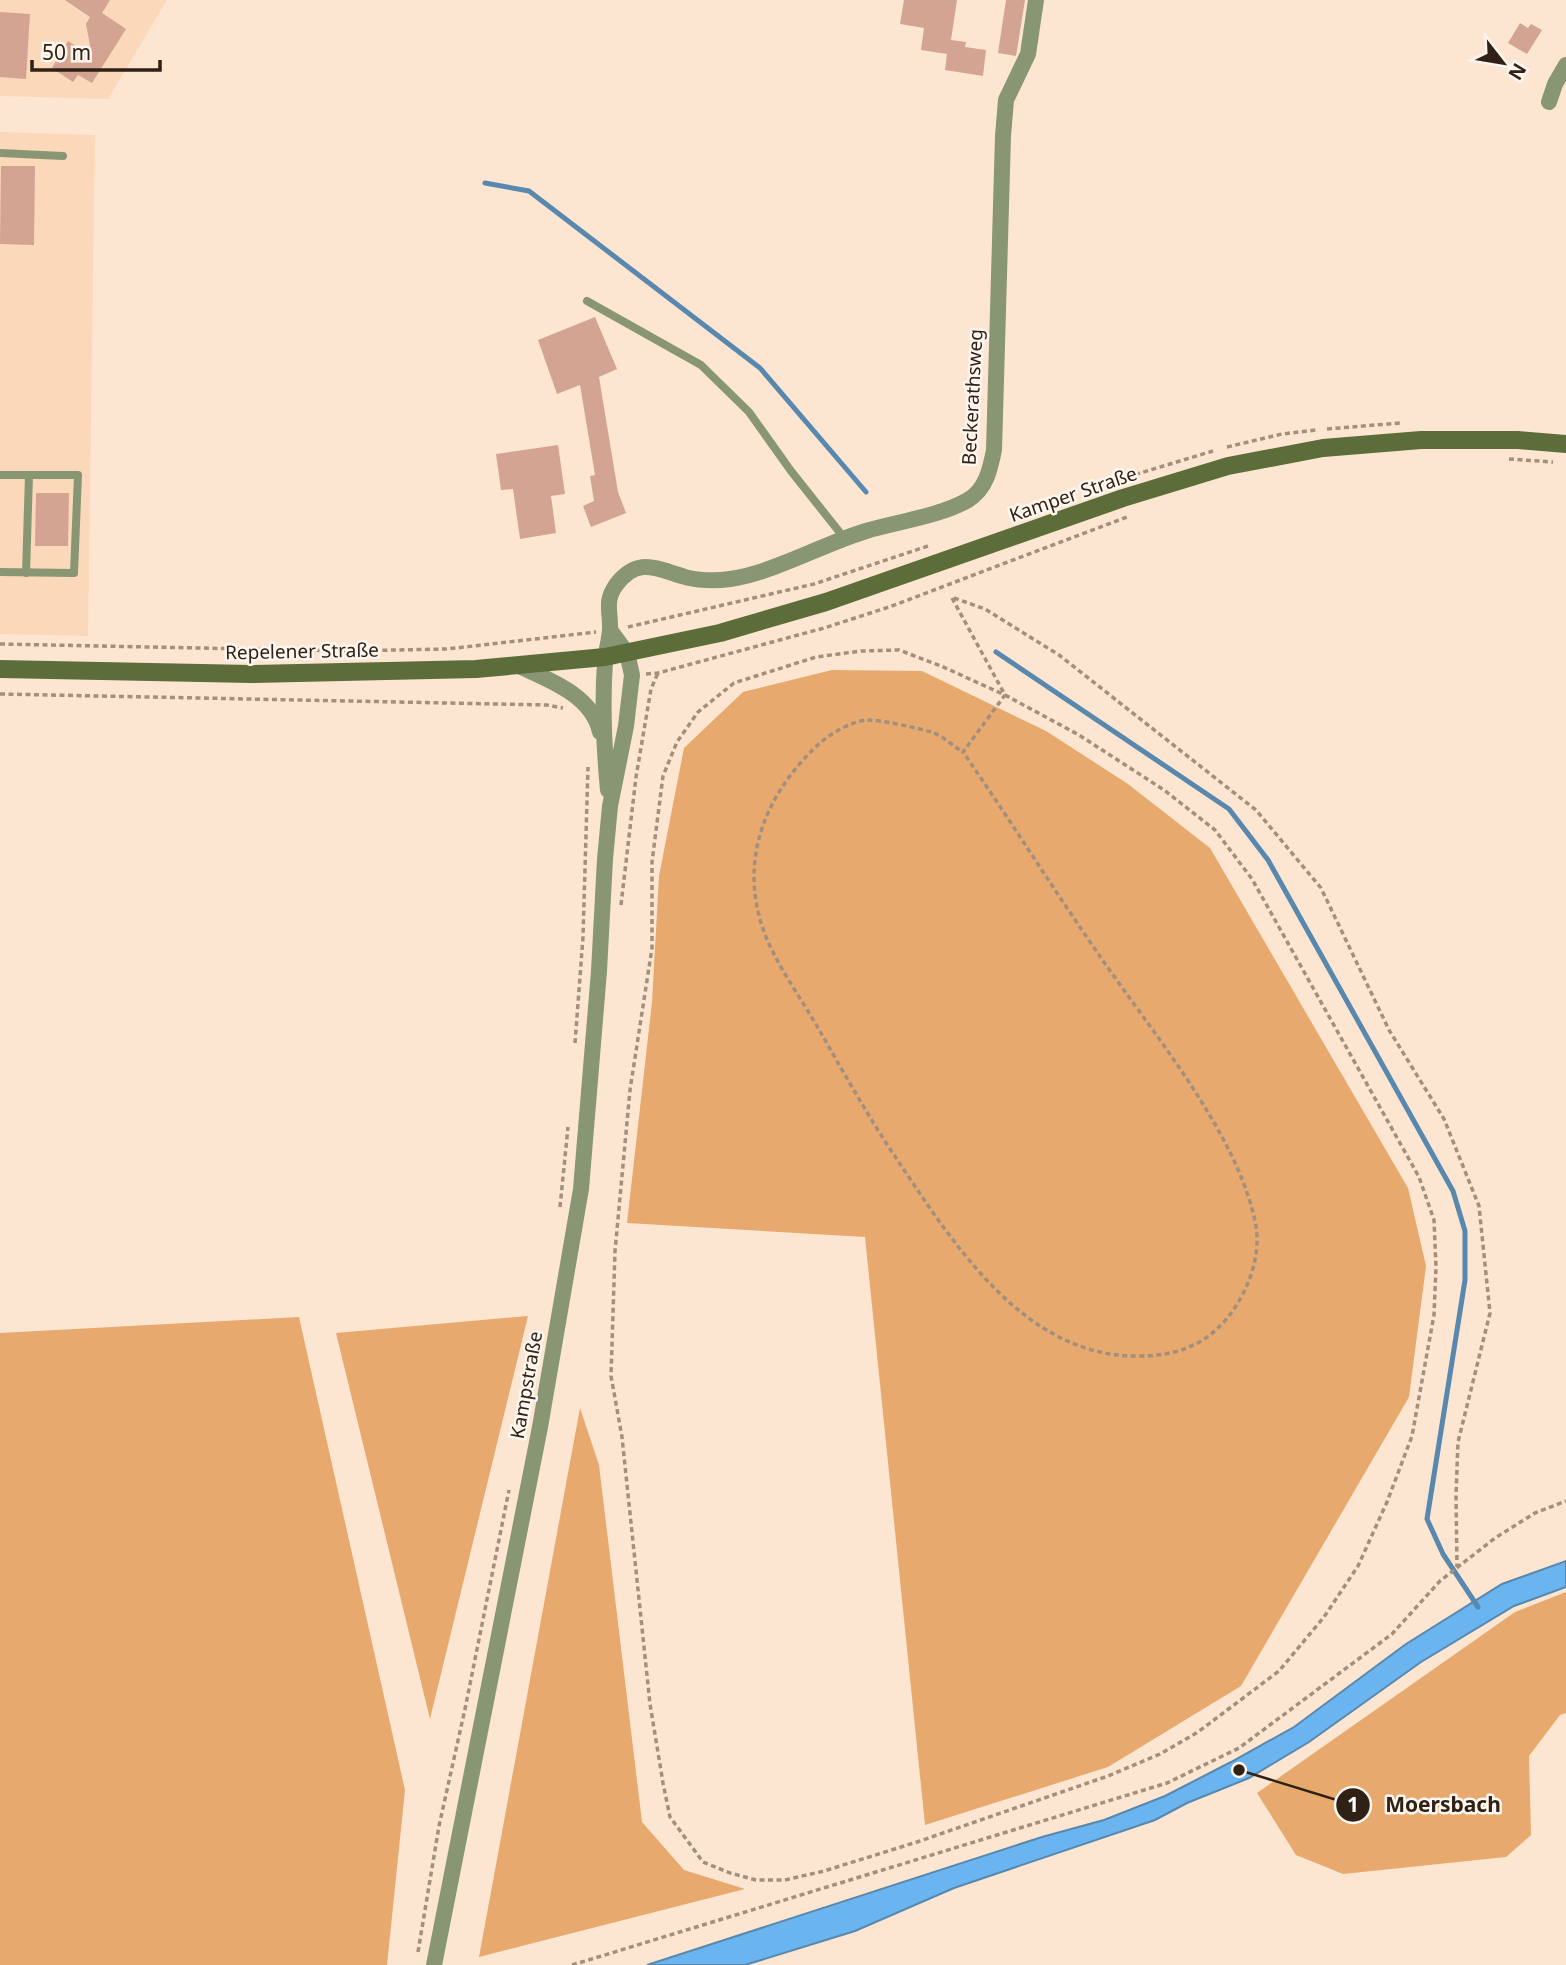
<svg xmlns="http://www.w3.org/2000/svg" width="1566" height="1965" font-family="'Noto Sans',sans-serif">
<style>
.built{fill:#fbd8b9}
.green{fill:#e7a96d}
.water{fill:#6ab4f0;stroke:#5888ae;stroke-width:2}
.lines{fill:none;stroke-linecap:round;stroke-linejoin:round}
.stream{stroke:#5888ae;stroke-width:5}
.building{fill:#d3a491}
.path{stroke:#a28f7e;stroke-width:3.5;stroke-dasharray:5 3.5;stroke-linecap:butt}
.lane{stroke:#899673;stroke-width:8}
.street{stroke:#899673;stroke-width:16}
.secondary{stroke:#5c6d39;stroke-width:18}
.labels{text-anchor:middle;stroke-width:5;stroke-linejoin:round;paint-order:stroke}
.street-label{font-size:19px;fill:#2f2115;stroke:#fef6ef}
.leader{fill:none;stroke:#2f2115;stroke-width:2.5}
.callout-dot{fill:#2f2115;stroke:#fef6ef;stroke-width:2.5}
.mark-label{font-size:21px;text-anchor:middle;font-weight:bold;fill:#fff}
.callout-label{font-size:21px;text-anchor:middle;font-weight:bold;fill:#2f2115;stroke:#fef6ef;stroke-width:5;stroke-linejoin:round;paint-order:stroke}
</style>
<rect width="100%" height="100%" fill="#fde6d1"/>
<g class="built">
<polygon points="0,0 167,0 108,99 0,96"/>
<polygon points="0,132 95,135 88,636 0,634"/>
</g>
<g class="green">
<polygon points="832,670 922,671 1046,731 1128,784 1210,848 1408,1188 1426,1266 1409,1397 1241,1686 1108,1767 925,1825 865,1237 627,1223 652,1002 659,876 684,748 743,692"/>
<polygon points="528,1316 430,1719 336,1333"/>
<polygon points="299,1317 405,1790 387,1965 0,1965 0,1333"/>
<polygon points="580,1408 599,1465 642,1822 684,1870 745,1889 479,1957"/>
<polygon points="1566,1592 1566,1713 1560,1715 1529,1756 1531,1835 1506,1857 1343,1874 1296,1855 1257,1793 1515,1612"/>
</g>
<polygon class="water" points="1566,1561 1566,1587 1514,1606 1421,1662 1309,1742 1249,1778 1187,1803 1155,1820 954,1888 855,1931 745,1965 647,1965 1042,1837 1104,1820 1165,1796 1231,1762 1294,1727 1406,1644 1502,1584"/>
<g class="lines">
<g class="stream">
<polyline points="485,183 529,191 760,368 866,492"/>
<polyline points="996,652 1229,809 1268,860 1453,1191 1465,1231 1465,1280 1427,1519 1443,1554 1478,1607"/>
</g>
</g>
<g class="building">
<polygon points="65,0 110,0 102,13 126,29 92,83 78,75 73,82 52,68 68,41 92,56 86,24 90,17"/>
<polygon points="904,0 957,0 951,40 966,42 965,47 986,50 983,76 945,70 947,54 921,50 924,28 900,24"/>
<polygon points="1006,0 1025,0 1016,56 998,53"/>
<polygon points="0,12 30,14 26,79 0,77"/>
<polygon points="1520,23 1528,28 1531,24 1542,30 1527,54 1508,43"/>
<polygon points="1,166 35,166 34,245 0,244"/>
<polygon points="595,317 617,369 599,377 618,492 626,513 591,527 583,506 594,501 590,476 595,475 580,385 557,394 538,340"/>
<polygon points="558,445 565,494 551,496 556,533 520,539 513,489 501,490 496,454"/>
<polygon points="36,493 69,493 68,546 35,546"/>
</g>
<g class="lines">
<g class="path">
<polyline points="1327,429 1400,423"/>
<polyline points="1227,447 1282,434 1316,430"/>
<polyline points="1509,459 1553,462"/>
<polyline points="1127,477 1213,451"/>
<path d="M952,598l53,97 74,40 85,55 51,40 37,49 167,298 15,43 2,47 -2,48 -22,121 -25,66 -29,64 -34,51 -45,54 -81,61 -38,22 -52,22 -191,66 -93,29 -39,9h-29l-26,-7 -27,-11 -33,-45 -7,-34 -13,-79 -28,-267 -11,-61 4,-125 15,-161 22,-142v-86l11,-86 14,-34 21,-30 36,-29 82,-26 45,-6 38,-1 42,16 64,29 -42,57c46,66 88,134 134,200 53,78 142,182 159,274 6,35 -13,78 -38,102 -22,21 -49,28 -79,28 -117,2 -189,-118 -247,-204 -27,-41 -51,-84 -75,-126 -16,-27 -35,-54 -48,-82 -34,-76 -7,-148 51,-201 11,-10 31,-21 46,-23 10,-1 58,9 68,13 10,4 19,13 29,19"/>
<polyline points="954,598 985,609 1059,655 1256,810 1321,888 1389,1030 1444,1119 1479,1206 1490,1313 1458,1442 1456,1495 1457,1567"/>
<polyline points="628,627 814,584 928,546"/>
<polyline points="0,644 347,651 447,649 596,632"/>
<polyline points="646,674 658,673 824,628 889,607 1127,517"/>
<polyline points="0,694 547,705 563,708"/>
<polyline points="621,905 636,777 651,689 658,673"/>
<polyline points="575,1043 583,937 588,767"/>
<polyline points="560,1207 568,1127"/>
<polyline points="418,1952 439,1826 465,1709 509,1490"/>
<polyline points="572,1965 1167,1783 1239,1748 1392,1634 1440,1581 1495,1538 1535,1513 1566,1501"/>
</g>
<g class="lane">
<polyline points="0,153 63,156"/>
<polyline points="587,301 701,365 749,412 791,471 845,539"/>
<polyline points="0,475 78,475 74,573 0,572"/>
<polyline points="26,573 29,475"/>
</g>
<g class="street">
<polyline points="1549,102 1555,84 1566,65"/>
<path d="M519,666c30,14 73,29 81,66"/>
<path d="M608,790c-4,-42 -6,-86 -3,-128 1,-11 4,-21 5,-32 1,-18 -6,-28 6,-45 21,-28 39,-17 66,-9 14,5 34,5 48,3 43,-6 93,-35 136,-48 30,-9 75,-15 102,-31 18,-11 22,-30 26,-50l9,-314 3,-36 22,-46 8,-54"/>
<polyline points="434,1965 540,1427 581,1189 599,971 605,859 610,806 626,726 632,675 627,653 610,630"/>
</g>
<polyline class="secondary" points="0,669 251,674 476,669 605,657 720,633 826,602 1123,498 1228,466 1323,448 1421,440 1518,440 1566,444"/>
</g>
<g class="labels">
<g class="street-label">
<text transform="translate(972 397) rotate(-87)" y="7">Beckerathsweg</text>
<text transform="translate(1073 494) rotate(-19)" y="7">Kamper Straße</text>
<text transform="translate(302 651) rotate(-1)" y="7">Repelener Straße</text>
<text transform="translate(526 1385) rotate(-80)" y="7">Kampstraße</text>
</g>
</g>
<path class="leader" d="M1239 1770L1353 1805"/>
<g class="callout-dot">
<circle cx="1239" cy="1770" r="7"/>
<circle cx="1353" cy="1805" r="18"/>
</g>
<g class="mark-label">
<text x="1353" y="1812">1</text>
</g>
<g class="callout-label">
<text x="1443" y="1812">Moersbach</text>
</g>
<g transform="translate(1503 63) rotate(121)" stroke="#fef6ef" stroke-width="5" paint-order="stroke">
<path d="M0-5L12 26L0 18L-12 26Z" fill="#2f2115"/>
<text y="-10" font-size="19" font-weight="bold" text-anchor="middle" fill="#2f2115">N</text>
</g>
<path d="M32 60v10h128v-10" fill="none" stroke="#2f2115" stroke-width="3.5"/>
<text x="42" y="60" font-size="21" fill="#2f2115" stroke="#fef6ef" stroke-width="5" paint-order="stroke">50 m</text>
</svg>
